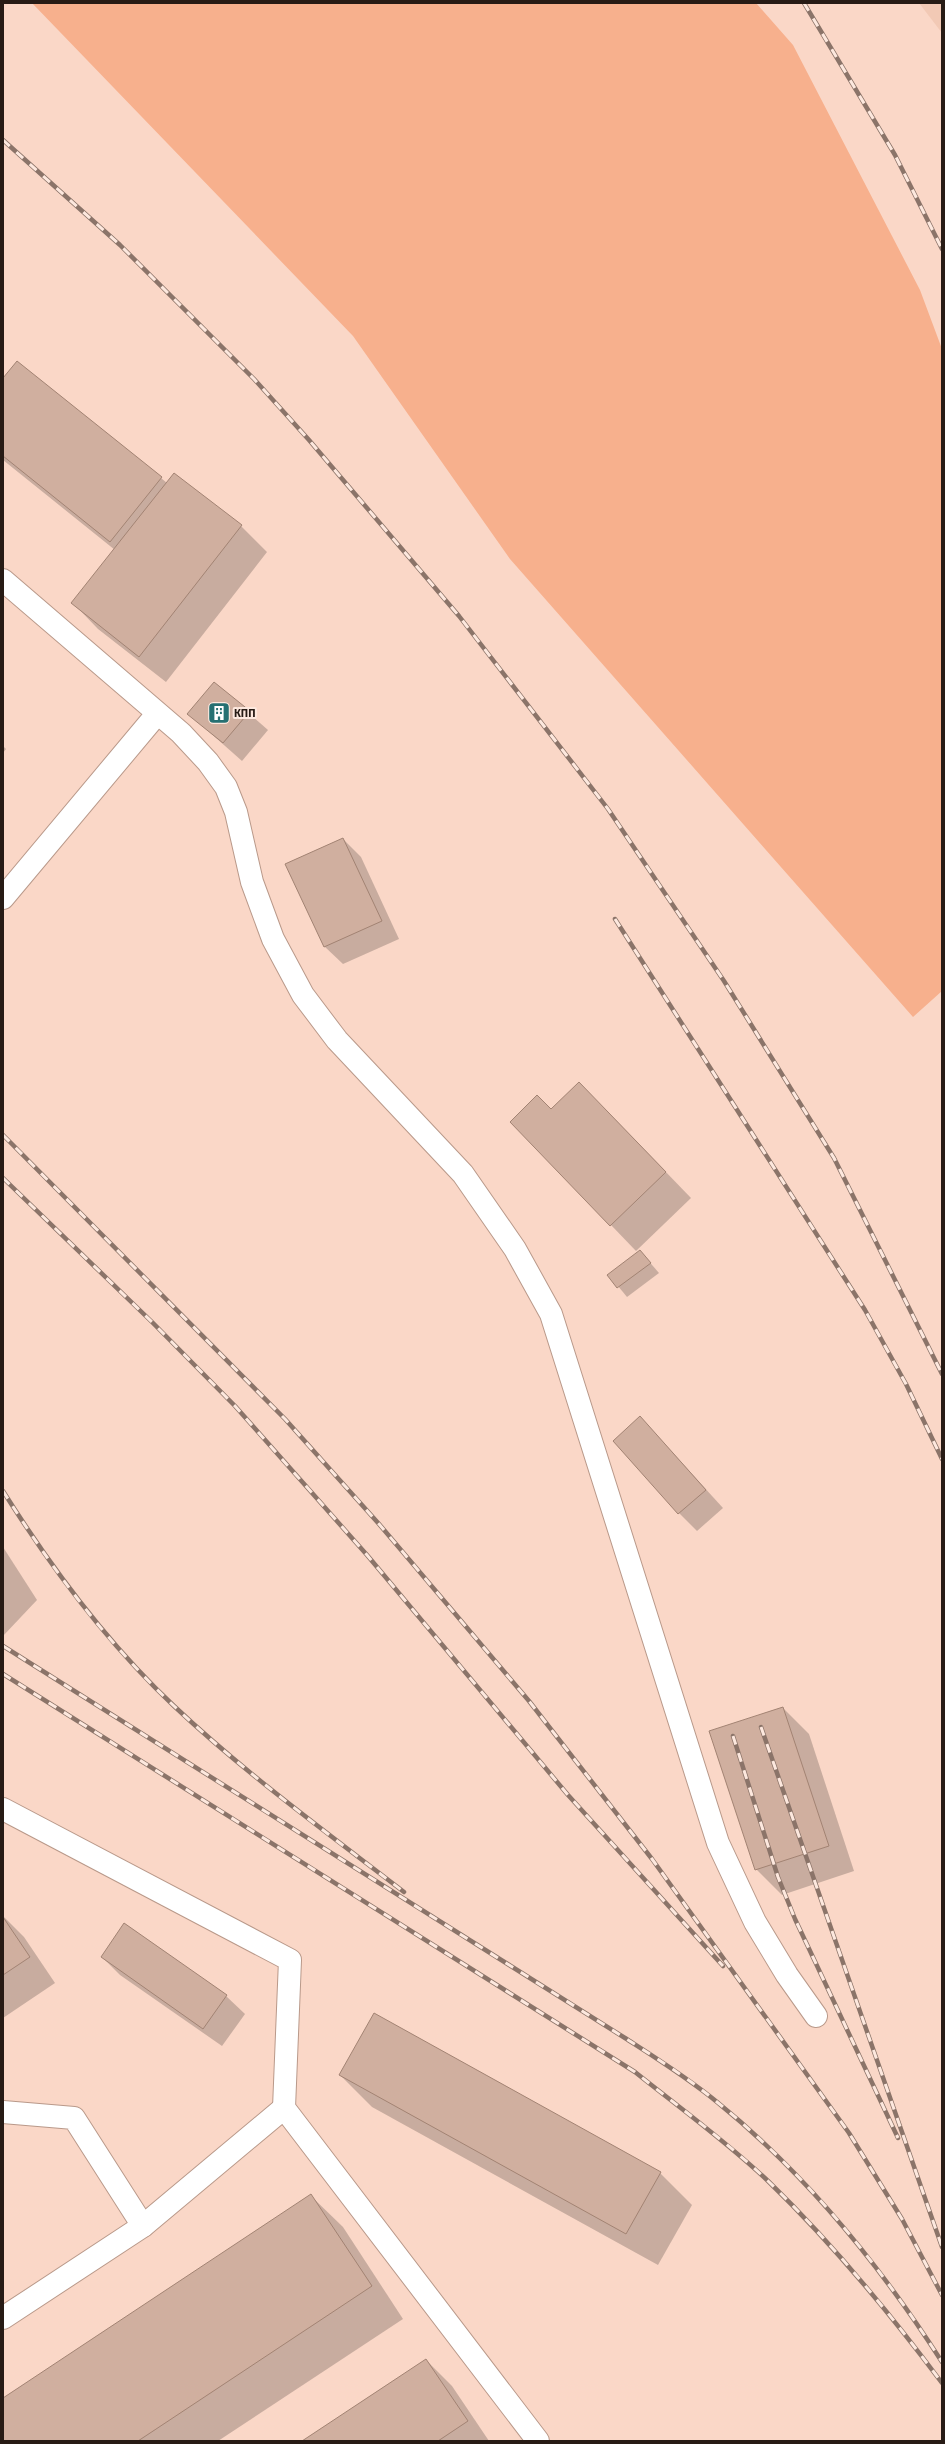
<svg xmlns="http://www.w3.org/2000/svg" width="945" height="2444" font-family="'Fira Sans',sans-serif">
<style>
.built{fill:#f2c9b5}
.green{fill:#f7b08d}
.shadow{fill:#0003}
.building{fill:#d0af9f;stroke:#a28373}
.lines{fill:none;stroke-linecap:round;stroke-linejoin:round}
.minor-casing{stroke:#b9998a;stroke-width:24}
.minor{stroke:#fff;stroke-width:22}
.rail-casing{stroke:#8b7469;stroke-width:4.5}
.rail{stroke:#fde8de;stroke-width:3;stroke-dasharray:9;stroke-linecap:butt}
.labels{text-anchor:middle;stroke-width:4;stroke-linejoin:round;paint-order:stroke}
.poi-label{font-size:11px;font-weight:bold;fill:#271b15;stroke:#fde8de;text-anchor:start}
</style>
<rect width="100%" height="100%" fill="#fad7c7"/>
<polygon class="built" points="919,3 942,3 942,33"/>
<polygon class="green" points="32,3 756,3 793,45 920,290 942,349 942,991 913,1017 510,559 353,336"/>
<g class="shadow">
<polygon points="3,380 161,478 167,483 241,526 267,552 166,682 98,629 73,603 115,550 3,460"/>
<polygon points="214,683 268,730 242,761 189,714"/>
<polygon points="3,746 6,749 3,753"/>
<polygon points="343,839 361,857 399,939 343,964 324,946"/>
<polygon points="605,1109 691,1198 636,1251 611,1225 552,1110"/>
<polygon points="640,1251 659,1273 627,1297 609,1275"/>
<polygon points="640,1417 723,1508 697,1531 679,1513"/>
<polygon points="3,1547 37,1600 3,1636"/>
<polygon points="783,1708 809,1734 854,1871 782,1895 756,1869"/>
<polygon points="3,1916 24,1937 55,1983 3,2018"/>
<polygon points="125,1924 226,1996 245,2014 222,2046 120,1975 102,1957"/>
<polygon points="340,2075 660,2173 692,2205 658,2265 372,2107"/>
<polygon points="311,2196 343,2227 403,2319 218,2441 3,2441 3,2399"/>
<polygon points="426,2360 452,2386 489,2441 304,2441"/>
</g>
<g class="building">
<polygon points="17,361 162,477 110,542 3,456 3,378"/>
<polygon points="174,473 242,525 139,657 71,603"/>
<polygon points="214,682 250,711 223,743 187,714"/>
<polygon points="343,838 382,921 324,947 285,864"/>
<polygon points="579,1082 666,1172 610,1226 510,1122 537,1095 551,1109"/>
<polygon points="640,1250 651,1263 617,1288 607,1275"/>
<polygon points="640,1416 706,1490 678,1514 613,1441"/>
<polygon points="783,1707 829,1846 755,1870 709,1731"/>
<polygon points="3,1917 30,1957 3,1975"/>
<polygon points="124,1923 227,1995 203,2029 101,1957"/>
<polygon points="374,2013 661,2172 626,2234 339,2075"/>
<polygon points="311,2194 372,2286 138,2441 3,2441 3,2398"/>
<polygon points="426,2359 468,2421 438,2441 302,2441"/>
</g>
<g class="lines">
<g class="minor-casing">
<g id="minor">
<polyline points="3,580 181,733 208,762 226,787 236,812 252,882 273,939 303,995 337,1040 463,1174 515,1249 551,1314 718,1843 755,1922 787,1975 816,2016"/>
<polyline points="3,898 157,714"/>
<polyline points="3,1809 290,1960 284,2108 538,2441"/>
<polyline points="3,2112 74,2118 143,2226"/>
<polyline points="3,2318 143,2226 284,2108"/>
</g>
</g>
<use href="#minor" class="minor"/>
<g class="rail-casing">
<g id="rail">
<polyline points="804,3 895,155 942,249"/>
<polyline points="3,140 120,245 254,379 309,440 459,616 608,809 724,981 834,1158 942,1374"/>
<polyline points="615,919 865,1310 906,1384 942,1459"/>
<polyline points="3,1135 285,1419 379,1524 529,1701 652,1859 849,2133 902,2219 942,2295"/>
<polyline points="3,1178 152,1322 235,1406 367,1555 568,1795 723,1966"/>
<path d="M3,1491c49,78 104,152 171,215 71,67 152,126 230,186"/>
<path d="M3,1646l622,392c31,20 63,40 92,64 90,73 163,163 225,260"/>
<path d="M3,1674l632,398c45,36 92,70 133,109 64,62 121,131 174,202"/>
<polyline points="761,1727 942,2247"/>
<polyline points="733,1736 778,1877 795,1919 898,2138"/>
</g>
</g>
<use href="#rail" class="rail"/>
</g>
<defs>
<g id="building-square" transform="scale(1.15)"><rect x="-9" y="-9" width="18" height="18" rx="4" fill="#257072" stroke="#fde8de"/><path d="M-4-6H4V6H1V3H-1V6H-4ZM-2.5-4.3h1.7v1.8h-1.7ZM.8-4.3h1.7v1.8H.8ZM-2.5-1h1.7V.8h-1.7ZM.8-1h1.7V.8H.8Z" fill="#fff"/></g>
</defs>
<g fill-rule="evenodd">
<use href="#building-square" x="219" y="713"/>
</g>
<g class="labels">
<g class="poi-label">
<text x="234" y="717">КПП</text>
</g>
</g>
<rect width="945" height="2444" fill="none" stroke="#271b15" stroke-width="8"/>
</svg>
